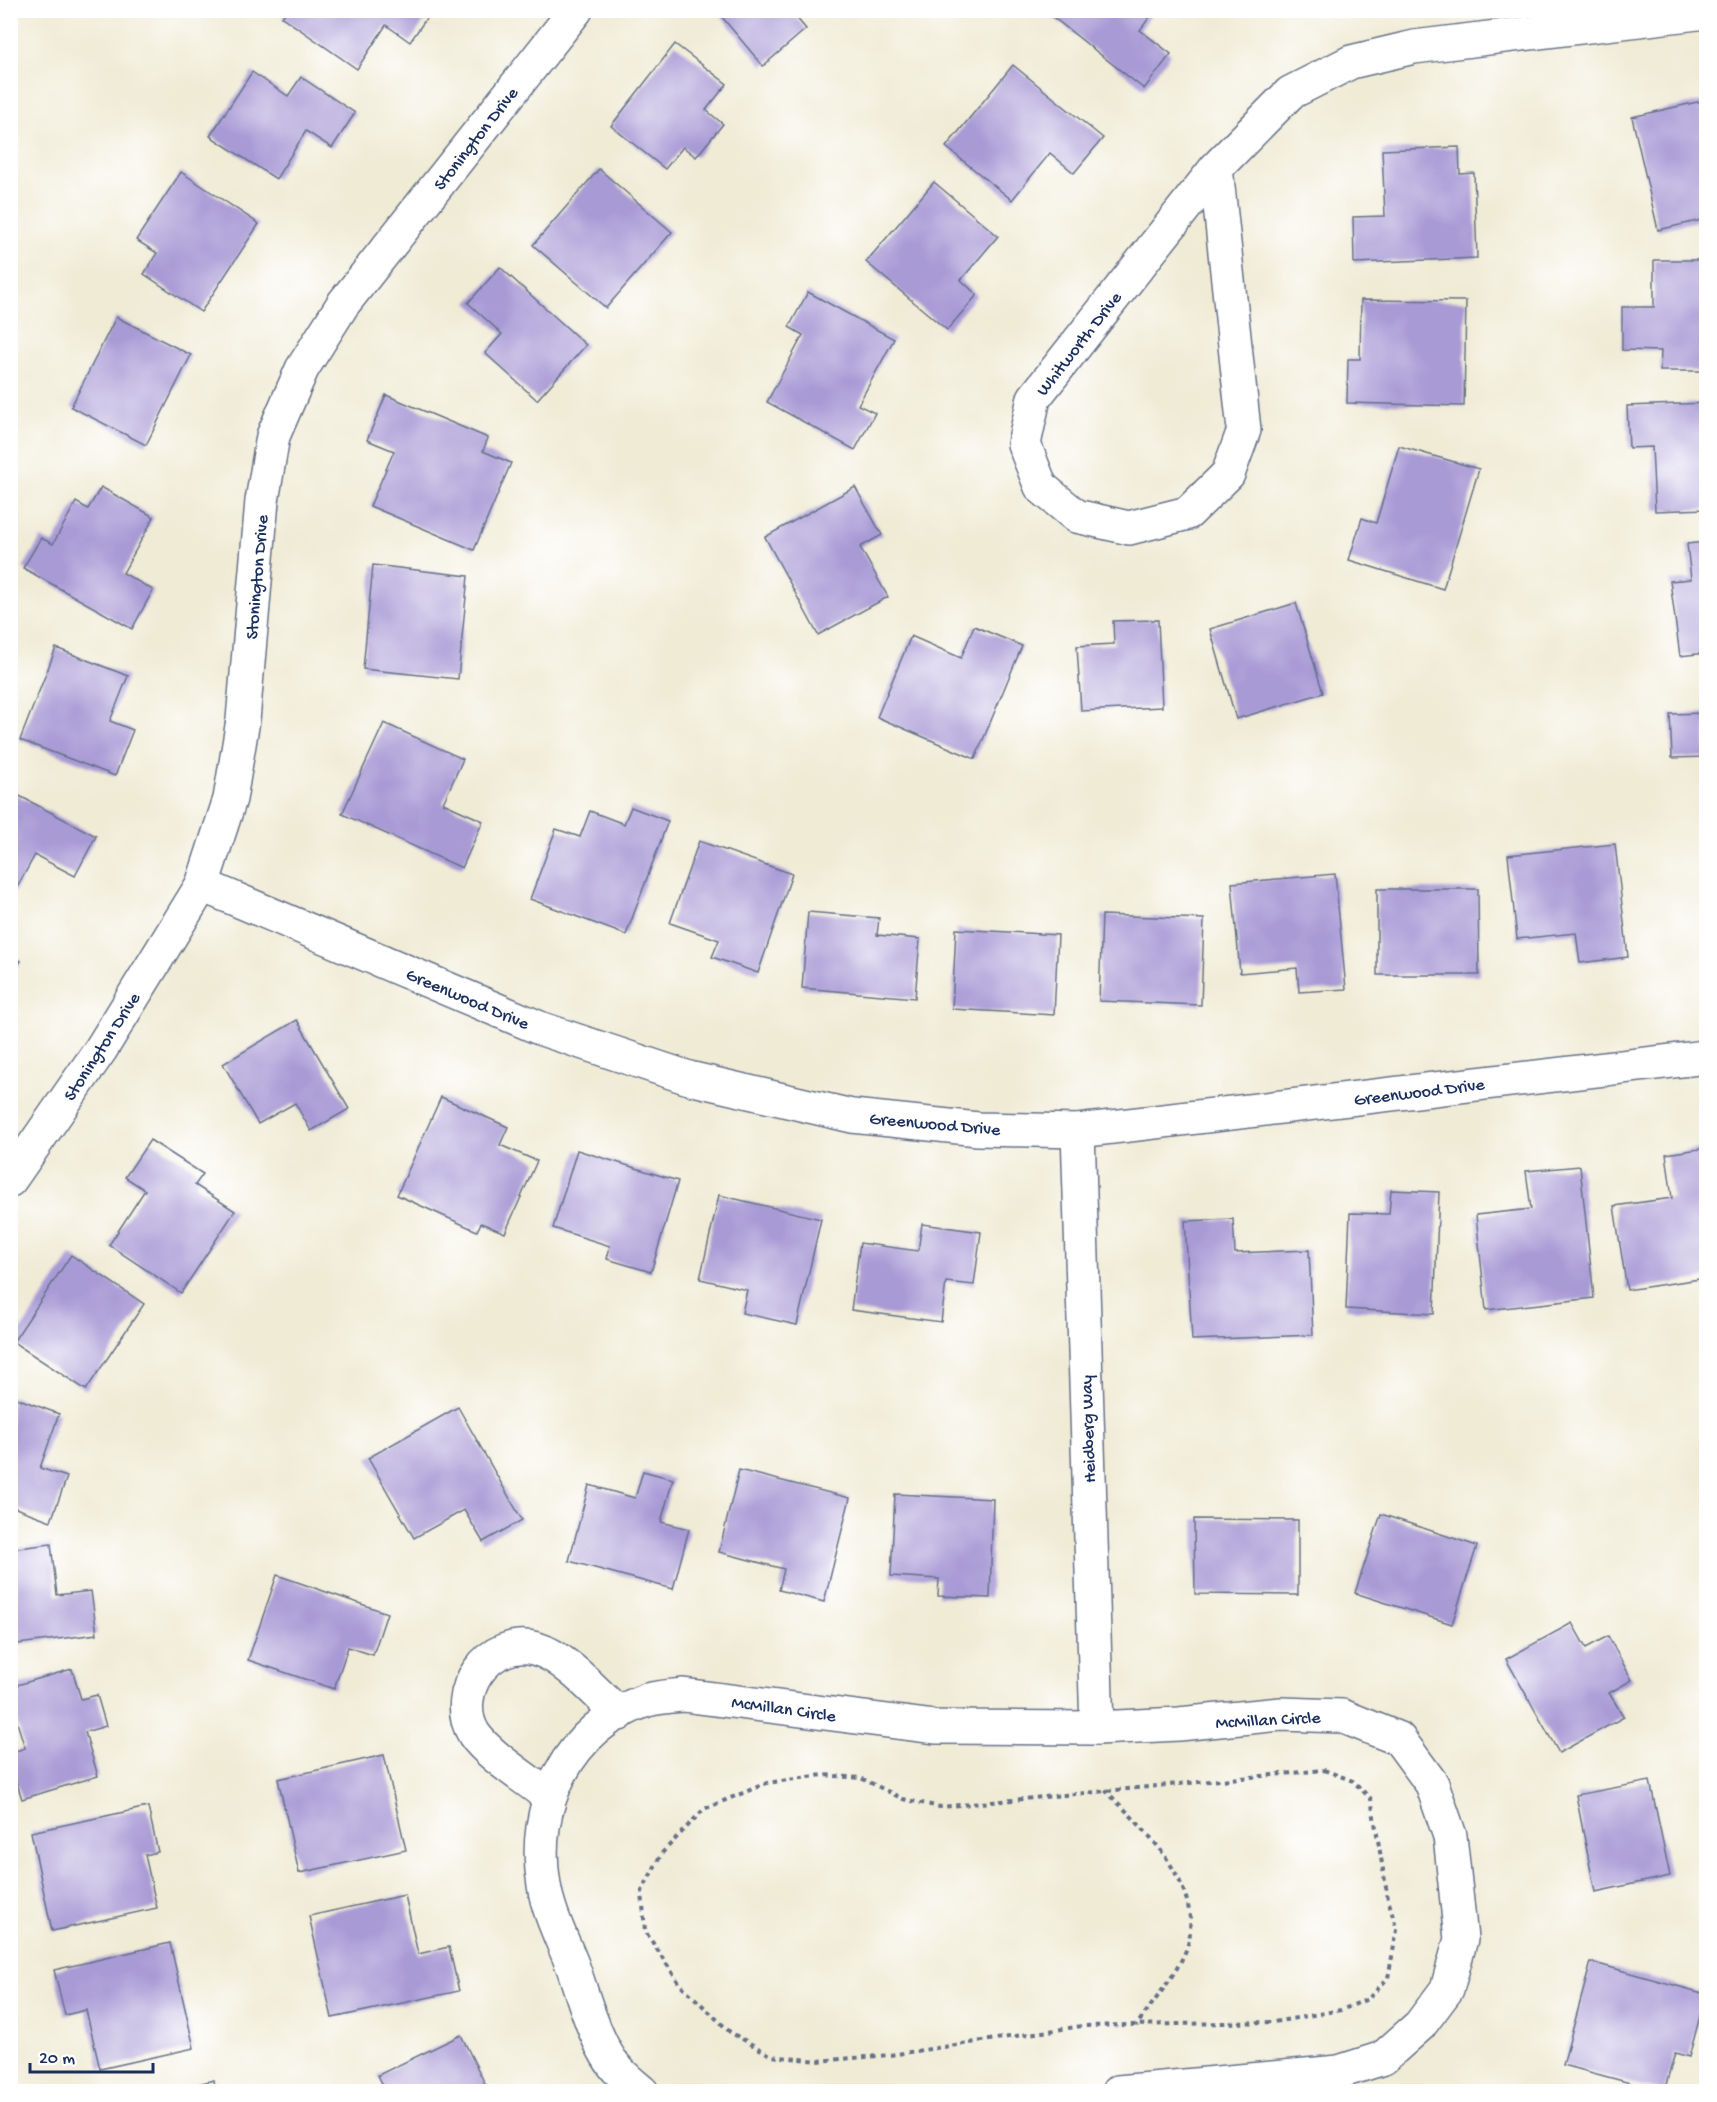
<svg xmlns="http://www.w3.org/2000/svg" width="1717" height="2102" font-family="'Gochi Hand',sans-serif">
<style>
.building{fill:#a89ad5}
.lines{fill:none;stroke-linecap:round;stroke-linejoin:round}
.street-casing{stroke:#667188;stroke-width:36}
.path{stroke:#667188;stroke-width:4;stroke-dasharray:4.5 4.5;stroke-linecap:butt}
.street{stroke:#fff;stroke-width:33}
.labels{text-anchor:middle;stroke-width:4.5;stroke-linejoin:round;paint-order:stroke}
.street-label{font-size:18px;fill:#1b2f5e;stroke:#fff}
</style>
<rect width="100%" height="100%" fill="#fff"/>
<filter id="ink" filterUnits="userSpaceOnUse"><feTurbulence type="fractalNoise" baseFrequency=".0167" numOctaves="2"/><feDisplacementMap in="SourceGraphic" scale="12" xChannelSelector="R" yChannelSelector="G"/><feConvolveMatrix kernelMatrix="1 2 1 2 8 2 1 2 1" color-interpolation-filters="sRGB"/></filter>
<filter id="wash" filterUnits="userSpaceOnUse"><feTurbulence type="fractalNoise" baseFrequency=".008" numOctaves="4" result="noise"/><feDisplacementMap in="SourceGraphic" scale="24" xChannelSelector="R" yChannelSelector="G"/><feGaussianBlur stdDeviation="1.35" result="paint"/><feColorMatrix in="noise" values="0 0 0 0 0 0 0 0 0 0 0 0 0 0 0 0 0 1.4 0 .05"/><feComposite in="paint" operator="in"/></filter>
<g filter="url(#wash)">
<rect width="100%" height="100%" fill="#f0ebd5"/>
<g id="blocks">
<g class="building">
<polygon points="287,10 432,10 410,42 386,25 357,69 282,17"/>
<polygon points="716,10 790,10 806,29 763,66"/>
<polygon points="1058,10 1155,10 1140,30 1171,54 1144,89 1053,17"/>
<polygon points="675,44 727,84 706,110 723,124 696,157 683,147 665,169 611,126"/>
<polygon points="1013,65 1103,138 1074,173 1050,153 1012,200 946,147"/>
<polygon points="252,72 288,96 301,77 355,113 332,148 306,131 276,179 210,136"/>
<polygon points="1706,100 1706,219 1658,230 1632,117"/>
<polygon points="1459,147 1460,174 1474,173 1477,258 1354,263 1353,217 1385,216 1382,150"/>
<polygon points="599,169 672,232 606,308 533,245"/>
<polygon points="181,172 259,224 201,312 144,274 157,253 136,240"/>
<polygon points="934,182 998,236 961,280 977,295 947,330 866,262"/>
<polygon points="1654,260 1706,260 1706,371 1660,371 1661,351 1622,350 1622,307 1654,307"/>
<polygon points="500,267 586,345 537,400 485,353 502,334 468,303"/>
<polygon points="808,292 894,339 858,405 875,413 855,450 767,402 803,335 789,327"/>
<polygon points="1361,300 1466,301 1464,406 1347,403 1348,359 1360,359"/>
<polygon points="116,317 191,355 146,445 71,407"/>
<polygon points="386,395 488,438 483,451 511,463 474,550 370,506 394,451 367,440"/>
<polygon points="1706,403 1706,509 1655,511 1652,447 1629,448 1627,406"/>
<polygon points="1399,446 1479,469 1443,589 1349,560 1362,518 1376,523"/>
<polygon points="101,487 154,517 123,573 153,590 132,629 23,568 41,538 53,544 76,502 88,509"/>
<polygon points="855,487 882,535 860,547 888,597 818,635 765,537"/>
<polygon points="1706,542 1706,653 1680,656 1670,581 1691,579 1687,544"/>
<polygon points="373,565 468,576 458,679 363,669"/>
<polygon points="1296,603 1323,693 1236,719 1210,629"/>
<polygon points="1158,620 1162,707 1081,711 1077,646 1114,644 1113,621"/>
<polygon points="974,626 1022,646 975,759 877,717 911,636 961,658"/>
<polygon points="56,648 128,676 110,721 133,730 115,776 20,740"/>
<polygon points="1706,713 1706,757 1672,758 1670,714"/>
<polygon points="384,723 463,759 443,803 483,821 462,868 342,814"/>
<polygon points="10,791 96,836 75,876 35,855 10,900"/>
<polygon points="631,807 668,821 626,935 530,899 556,829 580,837 590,811 624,824"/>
<polygon points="699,841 792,874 758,973 712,957 719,940 670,923"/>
<polygon points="1615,844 1628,957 1580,963 1576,933 1517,939 1508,855"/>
<polygon points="1335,874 1346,989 1299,992 1297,968 1240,973 1232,883"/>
<polygon points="1377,889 1478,889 1479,975 1377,975"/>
<polygon points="808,912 879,918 877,935 920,939 915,998 802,988"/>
<polygon points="1102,915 1204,919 1201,1005 1099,1001"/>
<polygon points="956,929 1058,935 1054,1015 952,1009"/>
<polygon points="10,955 21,961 10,977"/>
<polygon points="297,1020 349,1109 311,1131 295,1103 258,1124 223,1064"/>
<polygon points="441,1097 508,1127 500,1145 537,1161 505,1233 481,1223 477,1231 397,1195"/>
<polygon points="150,1140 203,1174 195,1185 235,1211 181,1293 109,1245 145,1190 125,1177"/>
<polygon points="1706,1148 1706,1278 1627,1290 1614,1206 1672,1198 1666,1154"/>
<polygon points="577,1150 678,1181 651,1272 607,1259 610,1246 553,1228"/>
<polygon points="1580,1166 1594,1298 1486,1310 1476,1215 1531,1209 1526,1171"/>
<polygon points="1391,1190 1439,1192 1434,1314 1346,1309 1350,1213 1389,1214"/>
<polygon points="719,1195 821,1219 797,1325 742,1313 747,1290 700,1279"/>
<polygon points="1233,1219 1235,1253 1309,1250 1313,1335 1192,1340 1185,1221"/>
<polygon points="922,1224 981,1232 974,1285 946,1282 941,1322 851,1310 860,1243 918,1251"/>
<polygon points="71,1255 144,1304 86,1390 13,1342"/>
<polygon points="11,1396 59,1414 40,1468 67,1477 51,1521 10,1506"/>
<polygon points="458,1407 522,1520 483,1542 464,1510 414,1538 368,1458"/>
<polygon points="739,1470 850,1498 824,1602 779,1590 784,1569 719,1552"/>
<polygon points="643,1471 673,1479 661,1522 689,1529 673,1589 569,1561 589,1485 635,1498"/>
<polygon points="895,1494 993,1499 990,1598 938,1596 939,1579 891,1576"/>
<polygon points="1381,1514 1477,1546 1452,1624 1355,1593"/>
<polygon points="1194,1519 1298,1520 1298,1595 1195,1594"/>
<polygon points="51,1544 57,1595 91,1591 97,1634 10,1645 10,1549"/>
<polygon points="277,1575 387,1613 373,1655 348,1647 334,1689 248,1660"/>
<polygon points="1572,1623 1586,1648 1608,1636 1632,1680 1609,1693 1624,1717 1559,1753 1506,1659"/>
<polygon points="72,1669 81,1699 97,1695 106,1726 85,1732 98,1776 22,1799 10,1762 10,1753 25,1748 10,1700 10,1687"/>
<polygon points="384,1755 406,1850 299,1873 278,1779"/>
<polygon points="1650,1781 1670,1876 1595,1892 1576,1795"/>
<polygon points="148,1807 158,1852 145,1855 157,1908 52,1931 31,1832"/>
<polygon points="405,1895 418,1954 449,1947 459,1991 332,2018 309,1916"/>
<polygon points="170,1943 194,2048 100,2069 86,2010 65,2015 54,1970"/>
<polygon points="1591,1962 1706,1994 1689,2057 1675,2053 1664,2092 1563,2065"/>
<polygon points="461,2035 489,2092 386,2092 378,2075"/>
<polygon points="214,2080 216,2092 168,2092 168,2091"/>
</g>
</g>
</g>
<g filter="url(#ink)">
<use href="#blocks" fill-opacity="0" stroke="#667188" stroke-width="1.5"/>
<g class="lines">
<g class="street-casing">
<g id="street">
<polyline points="1216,168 1244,430 1228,474 1188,513 1129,528 1076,516 1041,487 1024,444 1034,398 1216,168 1290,93 1351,62 1414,47 1706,12"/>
<polyline points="202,885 542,1029 689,1078 852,1116 978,1129 1078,1131 1706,1057"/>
<polyline points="1078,1131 1097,1728"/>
<polyline points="10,1180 101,1049 202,885 230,799 243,720 262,501 273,436 302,369 343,304 576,10"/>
<path d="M548,1796c-21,-17 -59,-40 -74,-62 -25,-41 16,-99 63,-85 28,8 60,45 82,65"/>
<path d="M642,2092c-8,-7 -17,-14 -24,-22 -21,-22 -35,-74 -45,-103 -10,-26 -25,-55 -29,-82 -14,-79 24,-158 103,-185 11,-3 25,-4 36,-5l252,32 162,1 82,-4 102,-10 61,2 57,23 33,45 18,52 11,103 -14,50 -27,36 -37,33 -44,14 -221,20"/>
</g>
</g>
<g class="path">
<polygon points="1324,1770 1353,1781 1371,1799 1388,1899 1397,1930 1388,1978 1368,1999 1341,2010 1274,2022 1082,2026 890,2055 818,2061 772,2056 730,2032 679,1983 645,1931 642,1891 662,1853 704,1809 767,1783 823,1775 861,1778 903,1799 940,1807"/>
<path d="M1105,1790c39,39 94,89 84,150 -5,26 -38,64 -53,86"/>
</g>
<use href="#street" class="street"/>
</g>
</g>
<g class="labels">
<g class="street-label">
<text transform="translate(475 138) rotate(-52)" y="6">Stonington Drive</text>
<text transform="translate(1078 343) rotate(-52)" y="6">Whitworth Drive</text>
<text transform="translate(256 577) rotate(-85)" y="6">Stonington Drive</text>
<text transform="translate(468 998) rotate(23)" y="6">Greenwood Drive</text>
<text transform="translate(101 1046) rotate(-57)" y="6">Stonington Drive</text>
<text transform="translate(1419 1091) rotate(-7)" y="6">Greenwood Drive</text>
<text transform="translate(935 1123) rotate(5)" y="6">Greenwood Drive</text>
<text transform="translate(1087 1429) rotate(-92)" y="6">Heidberg Way</text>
<text transform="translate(784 1708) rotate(8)" y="6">McMillan Circle</text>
<text transform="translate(1268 1719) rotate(-3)" y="6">McMillan Circle</text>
</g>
</g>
<rect width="1717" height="2102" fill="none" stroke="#fff" stroke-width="36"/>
<path d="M30 2063v9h123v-9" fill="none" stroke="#1b2f5e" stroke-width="3"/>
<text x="39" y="2063" font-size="18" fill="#1b2f5e" stroke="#ffffff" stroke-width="4.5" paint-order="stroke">20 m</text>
</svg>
